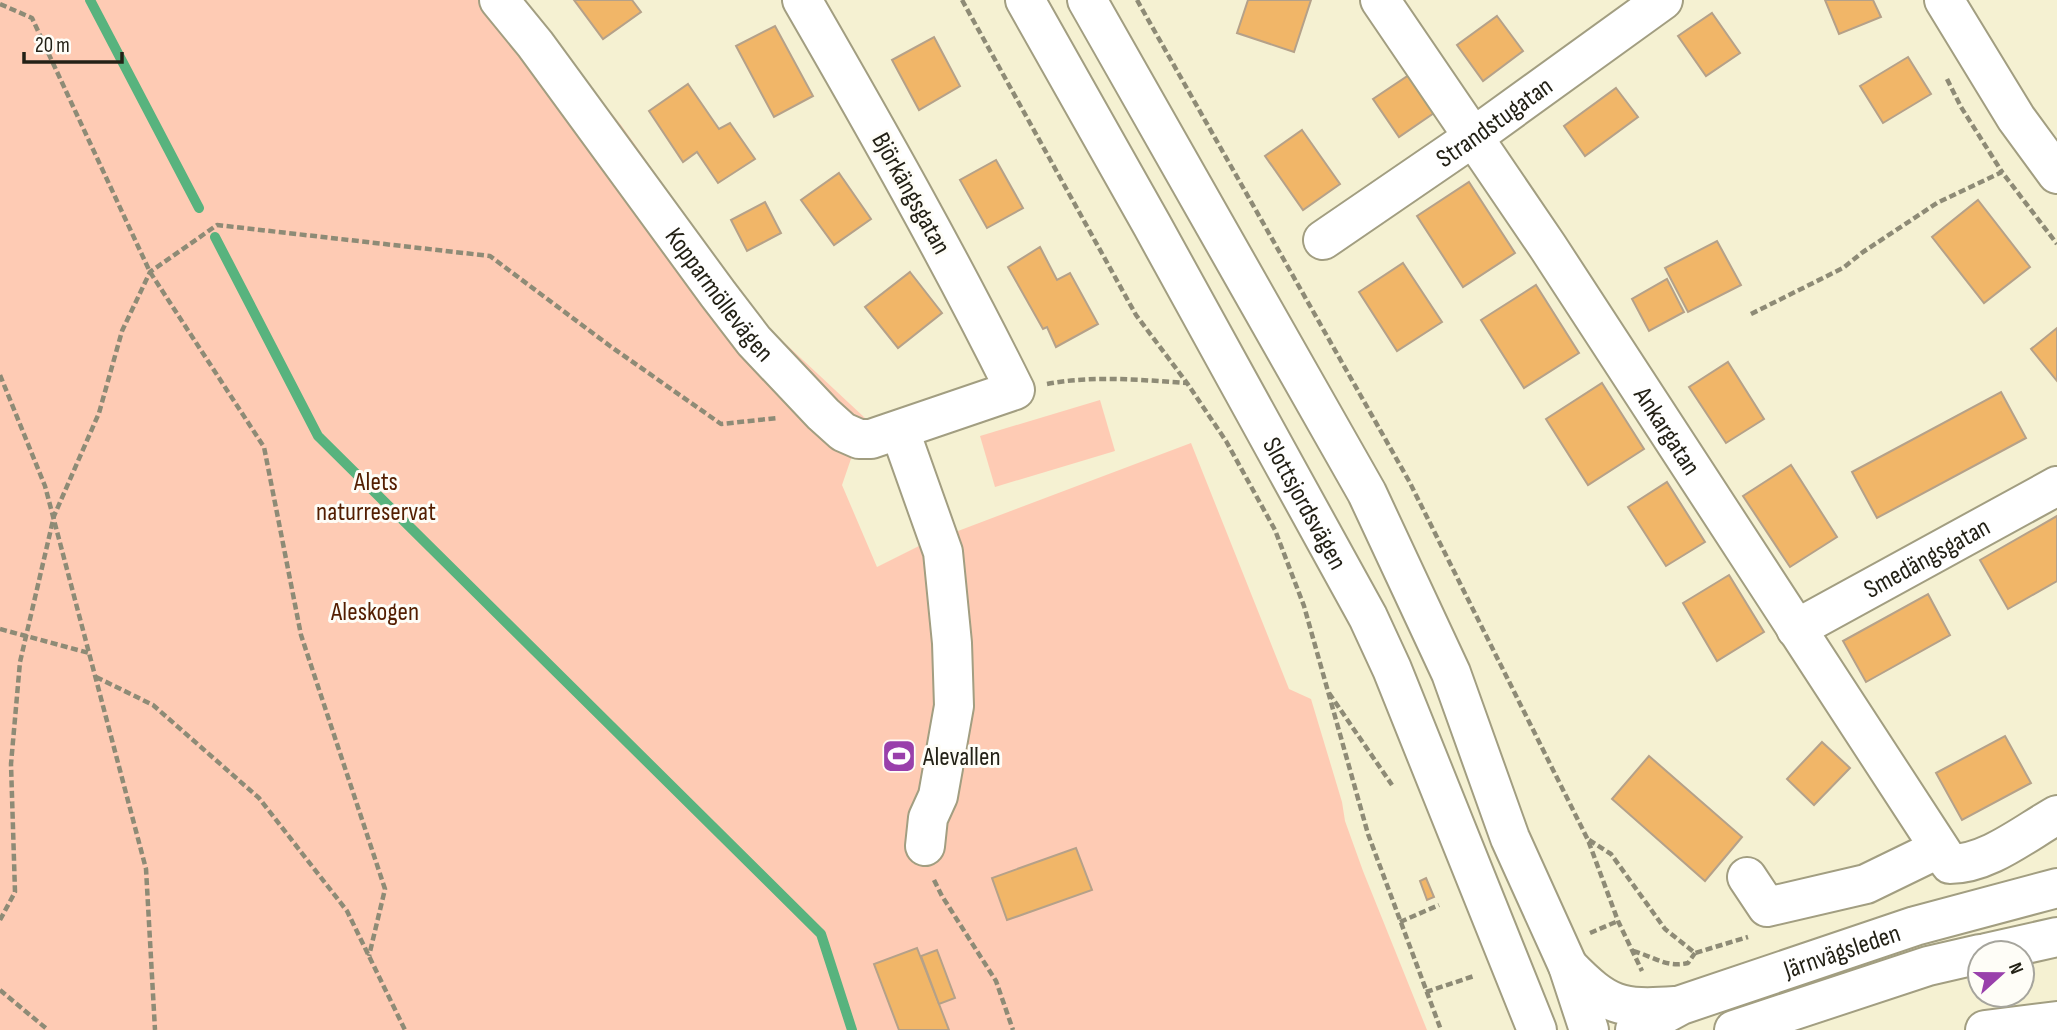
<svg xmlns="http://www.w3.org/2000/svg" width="2057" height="1030" font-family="'Sofia Sans Condensed',sans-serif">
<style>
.green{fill:#fecbb4}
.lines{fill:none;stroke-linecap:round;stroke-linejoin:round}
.stream{stroke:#58b37e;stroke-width:10}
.building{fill:#f1b668;stroke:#b5a189;stroke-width:2}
.minor-casing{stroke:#a29e81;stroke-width:42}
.major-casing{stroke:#a29e81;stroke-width:42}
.path{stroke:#8e8b76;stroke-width:4.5;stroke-dasharray:7 3.5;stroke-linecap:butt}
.minor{stroke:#fff;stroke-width:38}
.major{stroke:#fff;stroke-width:38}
.labels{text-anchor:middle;stroke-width:6;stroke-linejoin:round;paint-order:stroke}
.street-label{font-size:26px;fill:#232116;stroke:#fefdf7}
.park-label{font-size:26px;fill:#531e01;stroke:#fefdf7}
.poi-label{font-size:26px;fill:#232116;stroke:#fefdf7;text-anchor:start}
</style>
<rect width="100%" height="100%" fill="#f5f1d2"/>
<g class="green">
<polygon points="0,0 519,0 621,125 758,318 865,418 842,485 877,567 921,545 1191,443 1289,689 1311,699 1342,802 1345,821 1363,871 1427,1030 0,1030"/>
<polygon points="1100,400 1115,451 995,487 980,436"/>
</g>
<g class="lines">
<g class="stream">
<polyline points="90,0 199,208"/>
<polyline points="215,237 318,436 821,934 852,1030"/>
</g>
</g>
<g class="building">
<polygon points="574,0 632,0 641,12 603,39"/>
<polygon points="1248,0 1311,0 1294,52 1237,33"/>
<polygon points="1825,0 1873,0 1881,17 1839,34"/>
<polygon points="1712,13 1740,53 1706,76 1678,36"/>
<polygon points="1497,16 1523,51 1483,81 1457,45"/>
<polygon points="775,26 813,96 774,117 736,46"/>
<polygon points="934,37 960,86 919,110 892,60"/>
<polygon points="1908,57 1931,94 1883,123 1860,86"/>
<polygon points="1409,75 1434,113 1399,137 1373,99"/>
<polygon points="688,84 719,129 730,123 755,159 718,183 697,152 683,162 649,111"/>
<polygon points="1616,88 1638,117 1585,156 1564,126"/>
<polygon points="1302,130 1340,184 1303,210 1265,156"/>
<polygon points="996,160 1023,208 987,228 960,180"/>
<polygon points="839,173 871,219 834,245 801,200"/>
<polygon points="1469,182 1515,253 1463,287 1417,216"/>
<polygon points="1978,200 2030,267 1984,303 1932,237"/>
<polygon points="765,202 781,233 747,251 731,220"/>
<polygon points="1717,241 1741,285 1688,312 1665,268"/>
<polygon points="1040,247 1057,280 1070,273 1098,324 1056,347 1047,327 1043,329 1008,267"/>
<polygon points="1403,263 1442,322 1397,351 1359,292"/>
<polygon points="910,272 942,313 898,348 865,307"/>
<polygon points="1667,279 1684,312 1649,331 1632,299"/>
<polygon points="1536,285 1579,353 1524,388 1481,320"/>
<polygon points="2057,328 2057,381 2031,349"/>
<polygon points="1728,362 1764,419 1726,443 1689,387"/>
<polygon points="1602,383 1644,449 1588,485 1546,419"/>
<polygon points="2001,392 2026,438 1877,518 1852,472"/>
<polygon points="1791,465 1837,537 1790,567 1743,496"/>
<polygon points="1667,482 1705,542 1666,566 1628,507"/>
<polygon points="2057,516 2057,581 2008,609 1980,560"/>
<polygon points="1729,575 1764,632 1717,661 1683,603"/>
<polygon points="1928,594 1950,635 1866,682 1843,641"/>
<polygon points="2005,736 2031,783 1962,820 1936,773"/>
<polygon points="1822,742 1850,768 1814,805 1787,779"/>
<polygon points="1649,756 1742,837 1705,881 1612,799"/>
<polygon points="1076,848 1092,890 1007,920 992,878"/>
<polygon points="1426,878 1434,897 1427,900 1420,881"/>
<polygon points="917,948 939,1004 949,1030 899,1030 874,964"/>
<polygon points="937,950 955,998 939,1004 921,956"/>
</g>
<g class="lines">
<g class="minor-casing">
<g id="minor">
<path id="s1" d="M499,0l36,44 183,250 36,47 69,73 20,18 16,7h12l144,-49c-66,-133 -139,-262 -213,-390"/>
<path id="s2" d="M1380,0l168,247 402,617c38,0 75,-31 107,-49"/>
<polyline points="1944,0 2016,118 2057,174"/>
<path id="s3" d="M1323,240l149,-102 191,-138"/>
<polyline points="900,431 943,552 952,643 954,706 938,796 928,818 925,846"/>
<path id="s4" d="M1796,629l261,-143"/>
<polyline points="1747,877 1767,907 1866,884 1938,849"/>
<polyline points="1985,1030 2057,1021"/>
</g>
</g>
<g class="major-casing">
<g id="major">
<path id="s5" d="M1025,0l127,225 216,392 24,52 145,361"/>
<polyline points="1087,0 1367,493 1451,673 1510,838 1568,966 1589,1030"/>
<polyline points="1986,953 2057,937"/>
<path d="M1568,966c39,40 52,44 107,40"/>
<path id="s6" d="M1635,1030l46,-25 234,-79 142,-38"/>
<polyline points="1734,1030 1928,966 1980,954"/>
</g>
</g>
<g class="path">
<polyline points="962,0 1136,315 1187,383 1226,441 1275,530 1304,606 1368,834 1441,1030"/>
<polyline points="1137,0 1409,481 1588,840 1618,921 1642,971"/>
<polyline points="0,4 32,18 150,272 264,447 301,635 385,889 369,956"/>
<polyline points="1947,79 1961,107 2002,172"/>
<polyline points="1751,314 1843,268 1863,252 1937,203 2002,172 2057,244"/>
<polyline points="0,375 45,486 146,869 155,1030"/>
<path d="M1047,384c47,-9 93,-4 140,-1"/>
<polyline points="0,629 89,653"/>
<polyline points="96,677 153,705 259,798 347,911 405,1030"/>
<polyline points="1329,693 1392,785"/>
<polyline points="1589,840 1611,854 1665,929 1695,953 1748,937"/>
<polyline points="934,880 942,896 996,981 1013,1030"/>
<polyline points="0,920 15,892 11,764 20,662 54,516 99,413 122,331 150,272 217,225 490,256 610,346 721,424 777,418"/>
<polyline points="1400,922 1439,905"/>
<polyline points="1590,933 1618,921"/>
<path d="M1633,951c22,6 33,17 55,12l7,-10"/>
<polyline points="0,990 48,1030"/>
<polyline points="1426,992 1474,976"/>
</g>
<use href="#minor" class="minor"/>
<use href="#major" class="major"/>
</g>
<defs>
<g id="stadium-square" transform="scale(1.75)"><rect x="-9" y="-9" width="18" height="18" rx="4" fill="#9940ab" stroke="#fefdf7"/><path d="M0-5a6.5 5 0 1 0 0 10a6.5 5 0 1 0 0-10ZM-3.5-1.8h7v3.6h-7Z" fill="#fff"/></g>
</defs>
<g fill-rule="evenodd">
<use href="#stadium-square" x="899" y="756"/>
</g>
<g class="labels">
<g class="street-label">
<text dy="9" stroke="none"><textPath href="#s3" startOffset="208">Strandstugatan</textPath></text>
<text transform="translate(912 193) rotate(61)" y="9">Björkängsgatan</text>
<text dy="9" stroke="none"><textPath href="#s1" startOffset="368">Kopparmöllevägen</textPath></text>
<text dy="9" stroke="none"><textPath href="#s2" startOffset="518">Ankargatan</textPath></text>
<text dy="9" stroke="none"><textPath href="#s5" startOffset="576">Slottsjordsvägen</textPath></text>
<text dy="9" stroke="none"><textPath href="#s4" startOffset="149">Smedängsgatan</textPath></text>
<text dy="9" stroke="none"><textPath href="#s6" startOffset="222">Järnvägsleden</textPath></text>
</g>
<g class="park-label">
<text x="376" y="490">Alets<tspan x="376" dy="30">naturreservat</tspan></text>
<text x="375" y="620">Aleskogen</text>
</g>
<g class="poi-label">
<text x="923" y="765">Alevallen</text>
</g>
</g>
<g transform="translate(2001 974) rotate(69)"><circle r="33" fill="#fefdf7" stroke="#a6a59d" stroke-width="2"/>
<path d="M0-5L12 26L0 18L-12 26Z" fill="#9940ab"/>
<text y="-10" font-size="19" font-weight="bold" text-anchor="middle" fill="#232116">N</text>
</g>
<path d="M24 52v10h98v-10" fill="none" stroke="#232116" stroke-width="3.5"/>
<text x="35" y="52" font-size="21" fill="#232116" stroke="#fefdf7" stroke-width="5" paint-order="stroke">20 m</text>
</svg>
